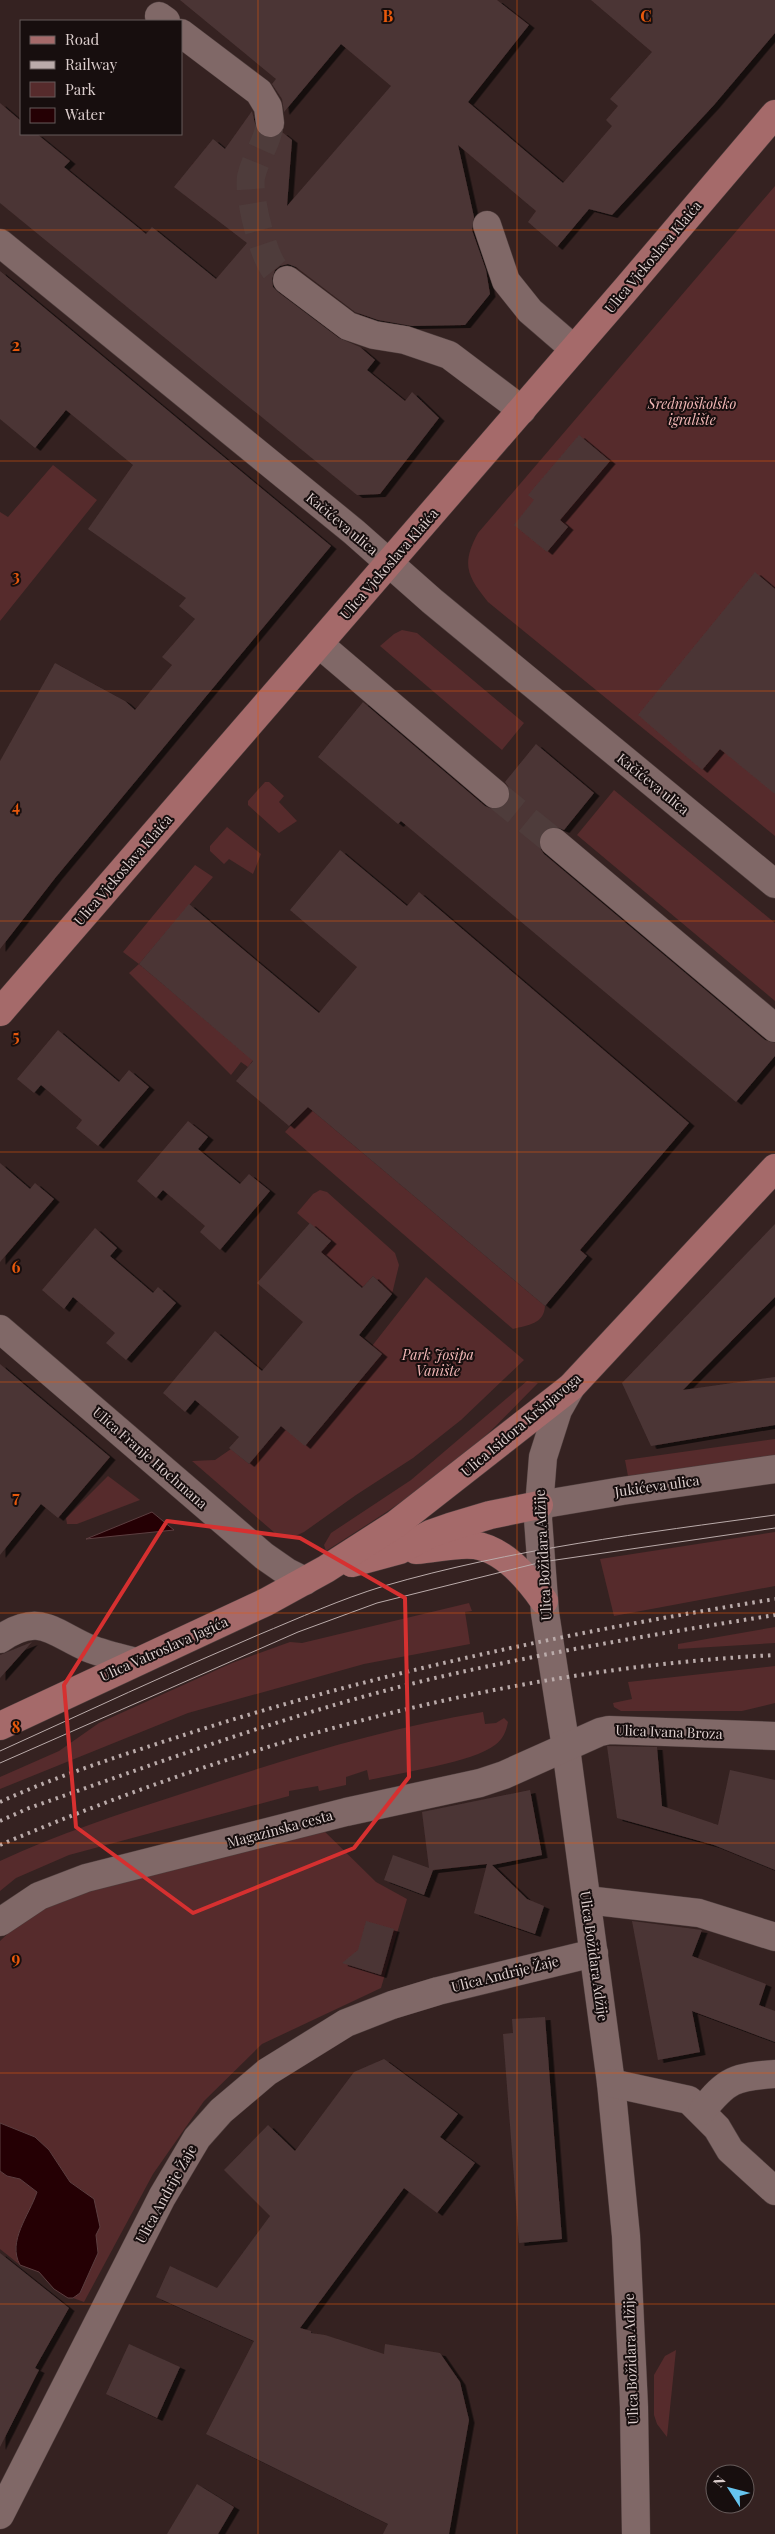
<svg xmlns="http://www.w3.org/2000/svg" width="775" height="2534" font-family="'Playfair Display',serif">
<style>
.green{fill:#562b2c}
.water{fill:#250004;stroke:#5c3e40}
.building{fill:#4b3535;filter:url(#shadow)}
.lines{fill:none;stroke-linecap:round;stroke-linejoin:round}
.minor-tunnel{stroke:#4e3c3b;stroke-width:28;stroke-dasharray:28 14;stroke-linecap:butt}
.minor-casing{stroke:#4e3e3d;stroke-width:29}
.major-casing{stroke:#4e3e3d;stroke-width:29}
.minor{stroke:#806867;stroke-width:28}
.major{stroke:#a56a6a;stroke-width:28}
.tram{stroke:#baabaa;stroke-width:1}
.rail{stroke:#baabaa;stroke-width:4;stroke-dasharray:2.5 5;stroke-linecap:butt}
.marked{fill:none;stroke:#d63030;stroke-width:4;stroke-linejoin:round}
.grid{fill:none;stroke:#e8590c;stroke-width:1;stroke-opacity:0.55}
.labels{text-anchor:middle;stroke-width:4;stroke-linejoin:round;paint-order:stroke}
.street-label{font-size:14px;fill:#dccecd;stroke:#170e0e}
.park-label{font-size:14px;font-style:italic;fill:#f3b8b7;stroke:#170e0e}
.grid-label{font-size:16px;text-anchor:middle;font-weight:bold;fill:#e8590c;stroke:#170e0e;stroke-width:4;stroke-linejoin:round;paint-order:stroke}
</style>
<defs>
<filter id="shadow"><feDropShadow dx="5.5" dy="3" stdDeviation="0" flood-color="#0009"/></filter>
</defs>
<rect width="100%" height="100%" fill="#352221"/>
<g class="green">
<path d="M775,186v650l-287,-234c-21,-26 -27,-38 -10,-69z"/>
<polygon points="53,465 97,500 0,621 0,512 8,517"/>
<polygon points="402,630 417,633 524,723 502,750 380,646 394,634"/>
<polygon points="265,782 269,782 284,796 279,802 297,821 279,833 248,805 248,801"/>
<polygon points="614,790 775,923 775,1001 577,835"/>
<polygon points="227,827 261,854 253,874 229,859 224,864 210,851 210,846"/>
<polygon points="195,865 213,877 139,964 253,1060 248,1067 241,1062 231,1075 129,973 139,964 123,952"/>
<path d="M308,1107l237,199c-1,18 -17,19 -32,23l-228,-197z"/>
<polygon points="320,1190 327,1192 395,1253 399,1265 392,1294 373,1276 362,1288 321,1252 330,1241 297,1213 313,1194"/>
<polygon points="426,1277 524,1360 461,1420 413,1458 356,1495 304,1532 291,1538 276,1534 192,1461 215,1460 231,1449 249,1464 281,1426 372,1346"/>
<path d="M527,1381l11,2c-27,27 -53,56 -83,80 -41,32 -85,60 -129,88l-2,-6 7,-12 80,-53z"/>
<polygon points="775,1439 775,1456 628,1476 625,1460"/>
<polygon points="108,1476 140,1500 77,1524 67,1524 66,1518"/>
<polygon points="775,1532 775,1586 614,1616 600,1559"/>
<polygon points="469,1603 472,1611 465,1612 470,1644 364,1664 188,1713 0,1789 0,1777 59,1751 99,1723 232,1663 290,1642 302,1643"/>
<polygon points="775,1627 775,1643 678,1649 678,1644"/>
<polygon points="775,1666 775,1703 742,1711 621,1711 614,1707 613,1703 632,1699 628,1682"/>
<path d="M483,1712l2,12 11,-1 8,-5 4,4c-2,10 -5,17 -13,23 -21,17 -96,28 -126,35l-2,-10 -21,7v8l-27,6 -1,-5 -29,5v5l-220,59 -53,23 -16,13v-30c57,-27 120,-47 181,-67 99,-33 199,-65 302,-82z"/>
<polygon points="318,1825 376,1882 407,1899 381,1988 262,2044 204,2101 153,2174 84,2302 73,2298 80,2293 98,2253 85,2192 70,2182 49,2150 35,2137 0,2123 0,1941 22,1920 67,1897"/>
<path d="M0,2171l7,5 13,3 17,13c-2,6 -4,13 -7,20 -8,18 -21,32 -10,53l-20,-16z"/>
<polygon points="676,2350 667,2437 657,2424 654,2415 654,2375 665,2356"/>
</g>
<g class="water">
<polygon points="152,1512 174,1530 86,1539"/>
<path d="M0,2123l35,14 14,13 21,32 24,17 6,28 -4,8 2,18 -18,40 -7,5h-5l-14,-9 -15,-17 -19,-7c-13,-24 9,-49 17,-73l-17,-13 -13,-3 -7,-5z"/>
</g>
<g class="building">
<polygon points="180,0 497,0 529,25 468,102 563,183 612,126 606,120 618,106 610,99 652,52 591,0 775,0 775,33 714,105 612,215 589,209 557,247 528,222 536,211 458,145 474,217 472,230 486,270 490,294 465,325 412,326 378,320 355,312 296,267 288,264 280,266 275,270 272,279 273,287 278,292 339,338 360,347 375,360 367,370 405,401 412,392 439,418 380,494 357,495 0,203 0,103 21,121 21,134 37,134 70,161 64,167 146,234 152,227 216,279 247,243 174,187 213,139 225,149 252,111 257,132 264,137 272,138 282,132 292,140 287,206 391,86 341,44 284,112 282,99 272,84 276,79"/>
<polygon points="0,271 331,546 56,877 0,949 0,761 55,663 125,701 135,710 172,665 162,657 195,619 179,606 186,598 88,529 133,465 66,410 35,448 0,419"/>
<polygon points="579,435 610,461 560,520 568,527 547,552 514,525 534,500 528,495"/>
<polygon points="755,572 775,589 775,794 720,749 702,770 638,715"/>
<polygon points="363,702 485,806 492,809 500,809 507,804 510,797 510,789 505,782 536,744 594,793 564,830 556,827 549,827 542,832 539,839 540,848 544,854 765,1040 775,1043 775,1056 736,1102 401,821 398,824 318,757"/>
<polygon points="340,850 407,906 419,892 689,1123 580,1250 587,1256 545,1306 308,1107 289,1126 236,1081 253,1061 139,964 189,904 319,1013 357,967 290,910"/>
<polygon points="58,1030 119,1082 129,1070 149,1087 98,1146 76,1128 82,1120 41,1085 34,1093 17,1079"/>
<polygon points="188,1121 208,1137 198,1149 240,1184 249,1174 270,1191 220,1250 200,1232 205,1226 163,1190 156,1198 137,1181"/>
<polygon points="0,1163 30,1189 35,1183 54,1199 0,1262"/>
<polygon points="310,1223 331,1241 321,1252 362,1288 373,1276 392,1294 359,1335 382,1354 305,1446 281,1426 249,1464 229,1448 239,1437 195,1400 185,1412 163,1393 215,1331 262,1371 303,1322 257,1283"/>
<polygon points="775,1224 775,1297 683,1390 775,1377 775,1425 651,1446 622,1383"/>
<polygon points="95,1228 117,1248 110,1256 153,1293 158,1287 176,1303 126,1360 106,1343 115,1333 73,1297 64,1309 42,1290"/>
<polygon points="0,1364 110,1457 58,1518 41,1504 0,1555"/>
<polygon points="32,1642 0,1678 0,1655"/>
<polygon points="607,1746 657,1747 662,1806 718,1825 730,1770 775,1780 775,1870 714,1845 617,1818"/>
<polygon points="530,1790 542,1855 492,1865 527,1899 544,1906 535,1934 474,1913 487,1864 433,1870 424,1895 384,1880 393,1855 429,1868 422,1812"/>
<polygon points="366,1921 394,1929 381,1975 342,1963 358,1950"/>
<polygon points="632,1921 702,1930 692,1956 766,1984 759,2005 775,2011 775,2042 692,2011 700,2052 658,2060"/>
<polygon points="545,2017 562,2239 519,2243 503,2034 513,2033 512,2019"/>
<polygon points="384,2059 458,2114 440,2137 475,2163 437,2213 404,2188 300,2328 311,2331 311,2333 325,2335 384,2354 385,2344 440,2353 460,2382 469,2420 449,2534 383,2534 388,2524 206,2434 254,2341 156,2297 170,2266 217,2288 270,2216 224,2170 268,2125 295,2151 354,2072"/>
<polygon points="0,2253 69,2308 35,2368 39,2370 0,2447"/>
<polygon points="129,2344 180,2367 157,2418 106,2394"/>
<polygon points="197,2484 234,2507 218,2534 167,2534"/>
</g>
<g class="lines">
<g class="minor-tunnel">
<path d="M270,123c-2,19 -15,35 -19,54 -3,19 11,74 22,90 3,5 9,9 14,13"/>
<polyline points="495,794 554,842"/>
</g>
<g class="minor-casing">
<g id="minor">
<polyline points="159,16 166,21"/>
<polyline points="181,33 259,92 268,107 270,123"/>
<polyline points="487,225 506,281 530,311 574,349"/>
<polyline points="0,243 354,532 432,601 775,884"/>
<polyline points="287,280 348,326 374,335 405,340 449,355 522,410"/>
<polyline points="319,644 495,794"/>
<polyline points="554,842 775,1028"/>
<polyline points="0,1329 264,1556 287,1572 305,1581"/>
<polyline points="571,1387 558,1410 543,1457 538,1519 545,1613 566,1748 611,2083 626,2236 634,2407 636,2534"/>
<polyline points="539,1505 622,1491 775,1469"/>
<path d="M0,1639c39,-27 52,-7 88,9 15,6 32,10 48,14"/>
<polyline points="587,1900 699,1913 775,1937"/>
<polyline points="0,1922 39,1896 86,1878 346,1812 480,1783 504,1775 600,1732 609,1730 775,1736"/>
<polyline points="611,2083 689,2100 717,2128 730,2150 775,2191"/>
<path d="M702,2111c25,-32 33,-34 73,-37"/>
<polyline points="0,2515 162,2197 197,2138 221,2111 267,2072 346,2023 392,2005 438,1991 594,1953"/>
</g>
</g>
<g class="major-casing">
<g id="major">
<polyline points="0,1012 626,289 775,114"/>
<path d="M416,1550c19,-1 39,-7 58,-5 29,4 54,33 70,56"/>
<polyline points="352,1563 400,1550 430,1534 450,1527 490,1515 539,1505"/>
<polyline points="0,1726 266,1602 326,1569 396,1524 571,1387 775,1168"/>
</g>
</g>
<use href="#minor" class="minor"/>
<use href="#major" class="major"/>
<g class="tram">
<path d="M0,1751c86,-39 171,-79 258,-116 41,-17 83,-36 126,-49 127,-37 260,-53 391,-71"/>
<polyline points="0,1763 298,1632 377,1603 542,1562 775,1528"/>
</g>
<g class="rail">
<path d="M0,1802c61,-28 126,-48 190,-69 192,-62 386,-102 585,-134"/>
<path d="M0,1821l29,-13c134,-47 268,-97 406,-130 112,-26 227,-45 340,-63"/>
<path d="M0,1845c248,-105 505,-176 775,-190"/>
</g>
</g>
<path class="marked" d="M167,1521l133,17 105,60 4,179 -55,71 -161,65 -117,-86 -12,-142z"/>
<path class="grid" d="M258,0v2534M517,0v2534M0,230h775M0,461h775M0,691h775M0,921h775M0,1152h775M0,1382h775M0,1613h775M0,1843h775M0,2073h775M0,2304h775"/>
<g class="labels">
<g class="street-label">
<text transform="translate(653 257) rotate(-50)" y="5">Ulica Vjekoslava Klaića</text>
<text transform="translate(342 524) rotate(40)" y="5">Kačićeva ulica</text>
<text transform="translate(389 564) rotate(-49)" y="5">Ulica Vjekoslava Klaića</text>
<text transform="translate(653 784) rotate(39)" y="5">Kačićeva ulica</text>
<text transform="translate(123 870) rotate(-49)" y="5">Ulica Vjekoslava Klaića</text>
<text transform="translate(521 1425) rotate(-40)" y="5">Ulica Isidora Kršnjavoga</text>
<text transform="translate(150 1458) rotate(41)" y="5">Ulica Franje Hochmana</text>
<text transform="translate(657 1486) rotate(-8)" y="5">Jukićeva ulica</text>
<text transform="translate(543 1555) rotate(-93)" y="5">Ulica Božidara Adžije</text>
<text transform="translate(164 1649) rotate(-24)" y="5">Ulica Vatroslava Jagića</text>
<text transform="translate(669 1732) rotate(2)" y="5">Ulica Ivana Broza</text>
<text transform="translate(280 1829) rotate(-15)" y="5">Magazinska cesta</text>
<text transform="translate(594 1956) rotate(82)" y="5">Ulica Božidara Adžije</text>
<text transform="translate(505 1974) rotate(-14)" y="5">Ulica Andrije Žaje</text>
<text transform="translate(166 2194) rotate(-61)" y="5">Ulica Andrije Žaje</text>
<text transform="translate(631 2359) rotate(-92)" y="5">Ulica Božidara Adžije</text>
</g>
<g class="park-label">
<text x="692" y="409">Srednjoškolsko<tspan x="692" dy="16">igralište</tspan></text>
<text x="438" y="1360">Park Josipa<tspan x="438" dy="16">Vanište</tspan></text>
</g>
</g>
<g class="grid-label">
<text x="388" y="22">B</text>
<text x="646" y="22">C</text>
<text x="16" y="351">2</text>
<text x="16" y="582">3</text>
<text x="16" y="812">4</text>
<text x="16" y="1042">5</text>
<text x="16" y="1273">6</text>
<text x="16" y="1503">7</text>
<text x="16" y="1733">8</text>
<text x="16" y="1964">9</text>
</g>
<rect x="20" y="20" width="162" height="115" fill="#170e0e" stroke="#665b5a"/>
<rect x="30" y="36" width="25" height="8" fill="#a56a6a" stroke="#665b5a"/>
<text x="65" y="45" font-size="15" fill="#dccecd">Road</text>
<rect x="30" y="61" width="25" height="8" fill="#baabaa" stroke="#665b5a"/>
<text x="65" y="70" font-size="15" fill="#dccecd">Railway</text>
<rect x="30" y="82" width="25" height="15" fill="#562b2c" stroke="#665b5a"/>
<text x="65" y="95" font-size="15" fill="#dccecd">Park</text>
<rect x="30" y="108" width="25" height="15" fill="#250004" stroke="#665b5a"/>
<text x="65" y="120" font-size="15" fill="#dccecd">Water</text>
<g transform="translate(730 2489) rotate(306)"><circle r="24" fill="#170e0e" stroke="#665b5a"/>
<path d="M0-4L9 19L0 12L-9 19Z" fill="#66c4ef"/>
<text y="-8" font-size="14" font-weight="bold" text-anchor="middle" fill="#dccecd">N</text>
</g>
</svg>
